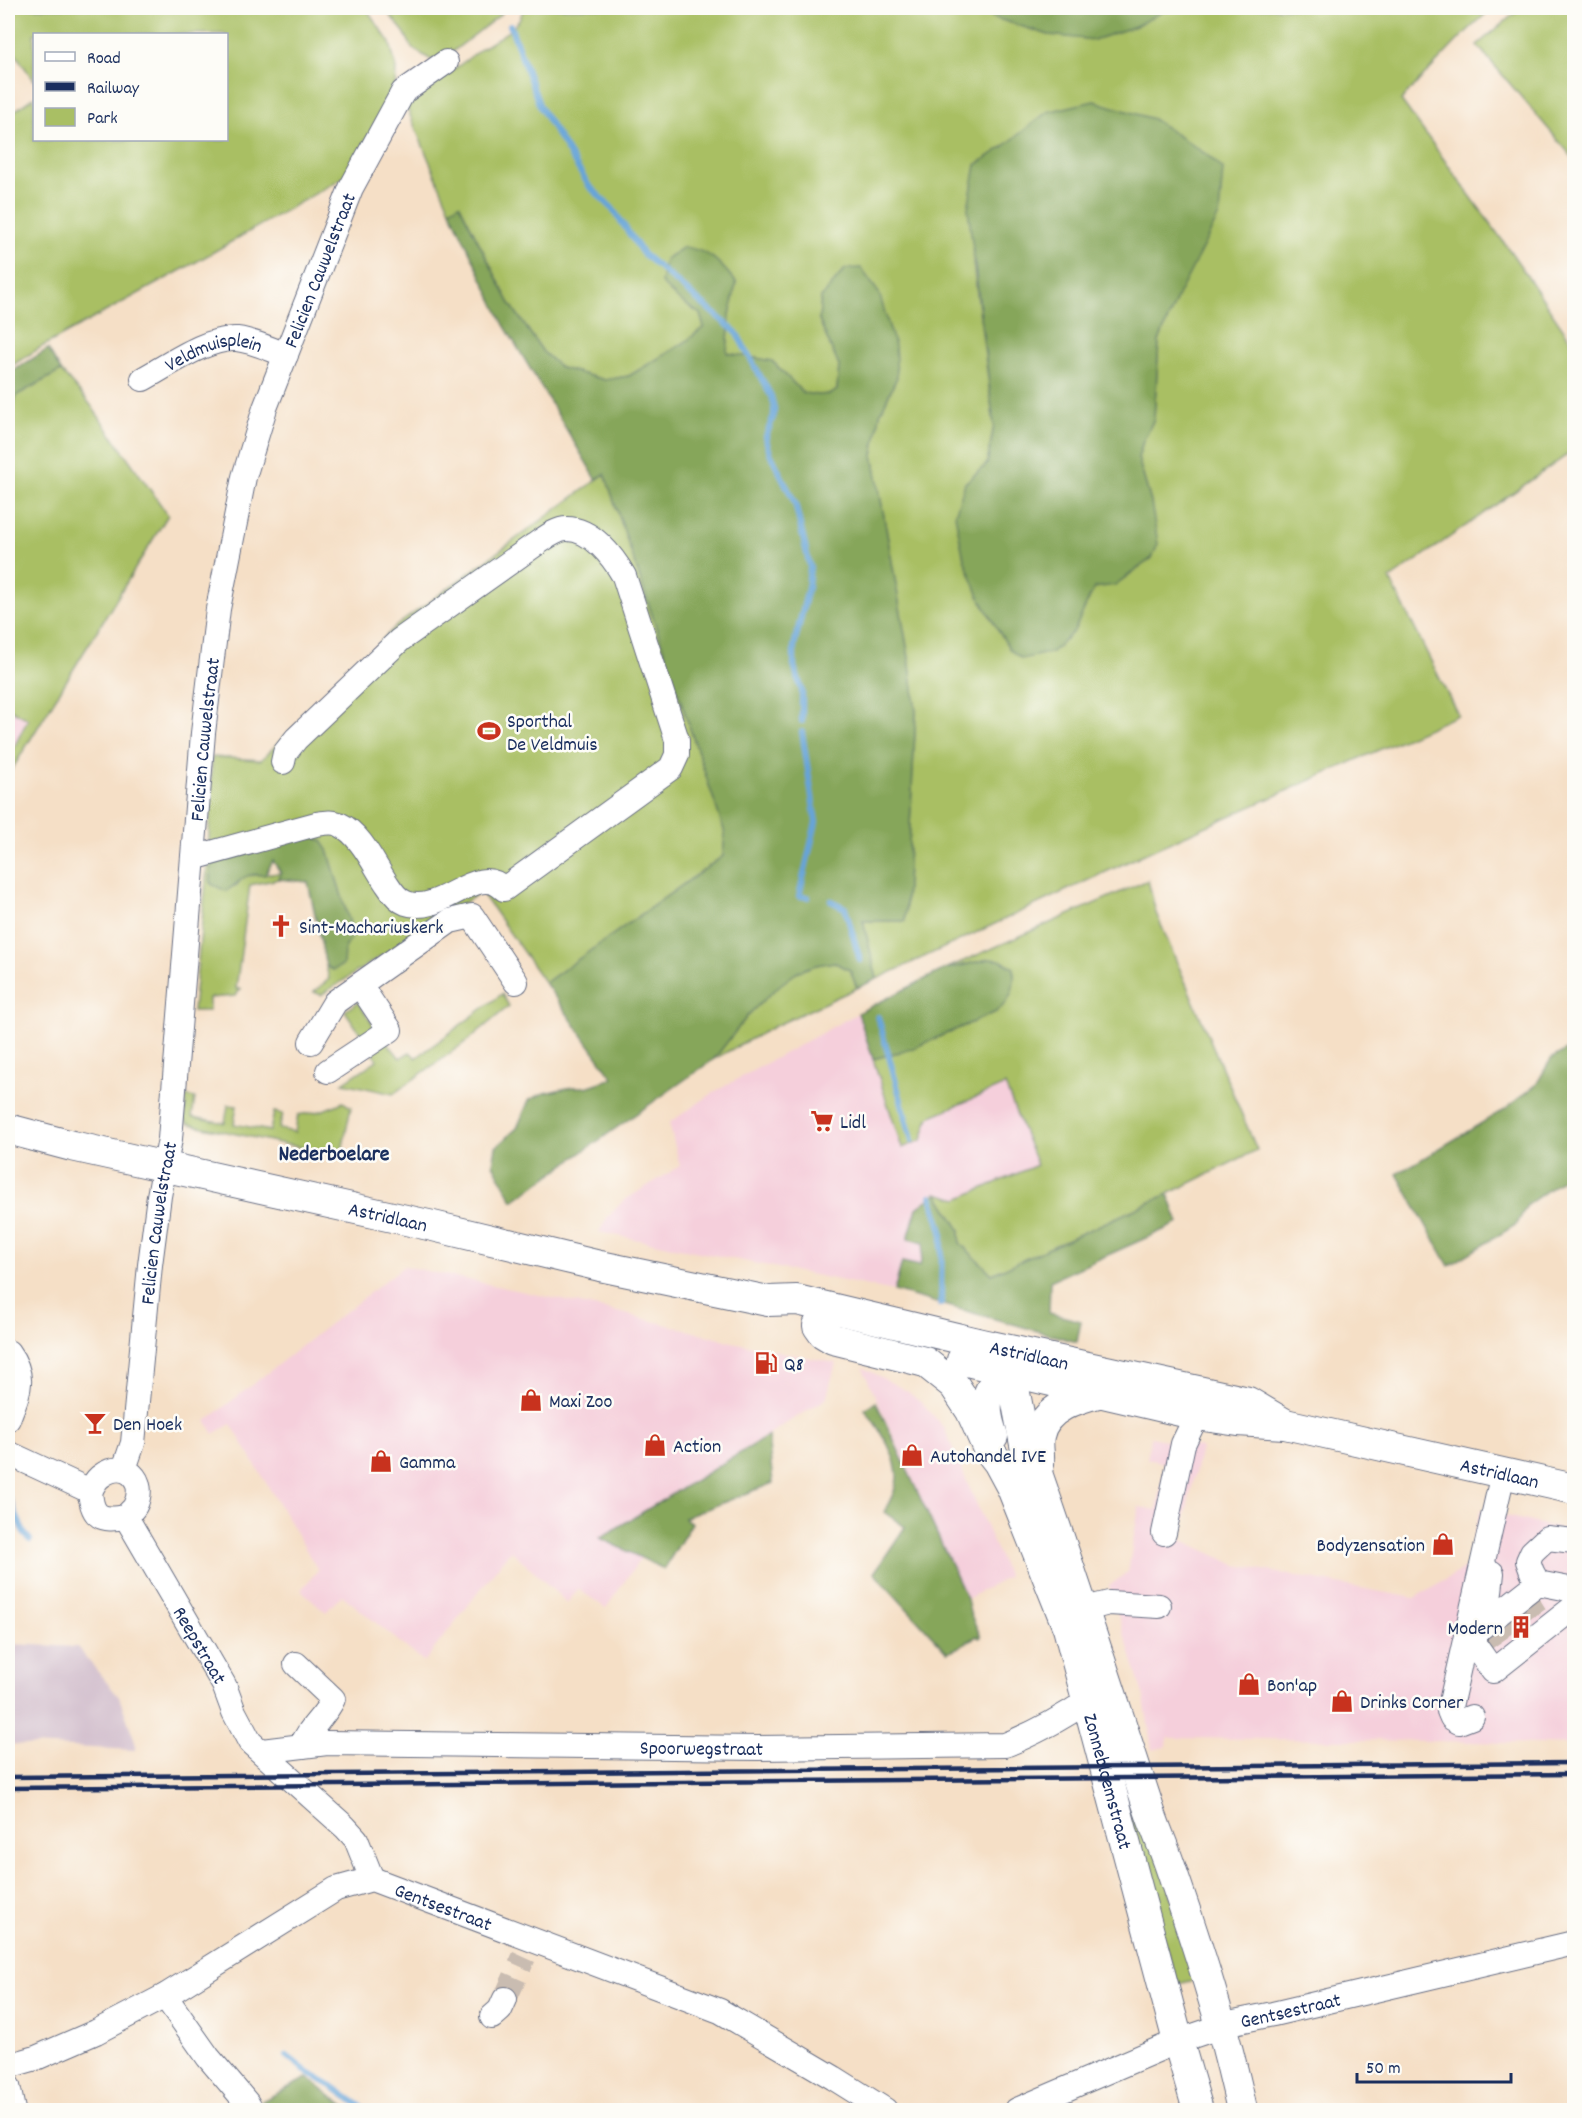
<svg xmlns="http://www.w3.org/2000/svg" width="1582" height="2118" font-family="Dekko,sans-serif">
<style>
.built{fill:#f5cfdb}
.industrial{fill:#d1bdcc}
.green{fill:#a9bf64;stroke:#627761;stroke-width:1.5;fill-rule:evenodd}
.forest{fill:#86a65a;stroke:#506a5c;stroke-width:1.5}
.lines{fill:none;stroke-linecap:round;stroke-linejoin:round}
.stream{stroke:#66a4d8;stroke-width:6}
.minor-tunnel{stroke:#c9bcb1;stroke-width:24;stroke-dasharray:24 12;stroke-linecap:butt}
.minor-casing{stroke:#676d82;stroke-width:26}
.major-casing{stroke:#676d82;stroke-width:32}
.minor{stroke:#fff;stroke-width:24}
.major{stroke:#fff;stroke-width:30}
.rail{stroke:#1b2f5e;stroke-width:4.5}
.labels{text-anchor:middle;stroke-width:5;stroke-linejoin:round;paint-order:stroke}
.street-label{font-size:20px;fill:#1b2f5e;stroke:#fdfcf7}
.poi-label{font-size:20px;fill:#1b2f5e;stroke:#fdfcf7;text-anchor:start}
.quarter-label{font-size:22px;font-weight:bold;fill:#1b2f5e;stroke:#fdfcf7}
</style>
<rect width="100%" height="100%" fill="#fdfcf7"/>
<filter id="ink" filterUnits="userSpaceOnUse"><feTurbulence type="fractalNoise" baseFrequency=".0167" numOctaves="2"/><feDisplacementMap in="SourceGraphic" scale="12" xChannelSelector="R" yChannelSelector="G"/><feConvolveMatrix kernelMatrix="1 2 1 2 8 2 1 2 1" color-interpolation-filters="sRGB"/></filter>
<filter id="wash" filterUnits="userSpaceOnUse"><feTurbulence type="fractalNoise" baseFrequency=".008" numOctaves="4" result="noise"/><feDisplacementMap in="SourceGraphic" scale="24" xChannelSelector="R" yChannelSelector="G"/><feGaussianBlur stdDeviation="1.35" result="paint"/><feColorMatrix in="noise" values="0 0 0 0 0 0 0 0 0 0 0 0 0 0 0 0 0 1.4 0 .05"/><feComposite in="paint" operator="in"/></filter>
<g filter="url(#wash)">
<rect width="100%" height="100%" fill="#f5dfc6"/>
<g class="built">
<polygon points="8,708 28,718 13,749 8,747"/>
<polygon points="858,1013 902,1148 922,1140 929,1117 1004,1084 1037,1165 958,1199 909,1239 924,1243 920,1267 902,1262 894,1291 599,1232 607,1218 623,1201 680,1166 669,1123 716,1091"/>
<polygon points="404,1266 622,1313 732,1342 836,1363 826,1399 601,1537 641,1558 606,1608 578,1589 567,1603 511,1550 424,1662 342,1595 326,1612 301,1590 318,1570 231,1424 214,1434 206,1421"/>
<polygon points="862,1367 907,1391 925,1406 944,1428 1008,1577 967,1599"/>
<polygon points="1151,1437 1201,1448 1180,1539 1236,1565 1414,1598 1467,1567 1480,1510 1574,1532 1574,1745 1437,1741 1169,1738 1165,1747 1152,1750 1144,1698 1109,1586 1128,1572 1139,1507 1157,1510 1165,1463 1147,1459"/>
</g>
<polygon class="industrial" points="8,1644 77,1647 119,1697 135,1741 135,1750 8,1744"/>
<g class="green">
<polygon points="8,8 366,8 390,43 396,67 395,90 346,176 196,262 43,346 8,368 8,116 34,97 34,140 226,140 226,34 34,34 34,81 8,43"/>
<polygon points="384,8 506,8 500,15 447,56 431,60 412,48 404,32"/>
<path d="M524,8h470l-2,9 57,18 115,-24 2,-3h326l-29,27 -62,65 112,155 61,90v105l-184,129 68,136 -303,134 -278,130 -14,-58h42l11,-209 -7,-54 -36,-203 7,-41 17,-37 -52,-108 -24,29 -2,22 20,46 -2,24 -6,4 -12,1 -16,-2 -31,-32 -45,-8 3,-38 6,-33 -57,18 21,14 4,13 -20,16 -55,33 -24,4 -44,-12 -18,-16 -34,-50 -49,-97 -10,5 -44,-104 76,-58 30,-19 8,-11zM1003,147l174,151 -18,43 -5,78 -11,22 -5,17 13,44 1,56 -37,26 -21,4 -6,14 -123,-119 22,-19 7,-39 -21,-162 3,-98z"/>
<polygon points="1521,8 1574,8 1574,159 1477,45"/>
<polygon points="61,371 90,404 168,515 8,776 8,747 13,749 28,719 8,708 8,419 17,395"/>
<polygon points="605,474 725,833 723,856 545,983 481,892 321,995 314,992 329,979 326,966 333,970 353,934 328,850 322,841 211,861 211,884 236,886 244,876 281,873 279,879 250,885 236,989 241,989 235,996 209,998 209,1011 193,1011 208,861 212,757 261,760 396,626"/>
<polygon points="1148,880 1156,913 1257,1150 1168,1194 992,1274 960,1243 960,1230 937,1193 958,1199 1037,1165 1005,1085 929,1117 922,1140 902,1148 873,1059 911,1049 996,1012 989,959 943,970"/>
<path d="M834,962l16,8 7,18 -82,38 -61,33c24,-31 49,-67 84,-88 10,-6 24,-7 36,-9z"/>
<polygon points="502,994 509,1006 467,1041 393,1094 343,1083 377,1060 371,1050 386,1041 400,1058 410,1052 416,1058"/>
<polygon points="358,1002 377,1030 364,1039 345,1011"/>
<polygon points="186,1096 195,1098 192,1117 225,1123 228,1105 237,1106 234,1124 270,1131 274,1112 283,1114 279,1129 295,1132 298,1115 321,1111 343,1102 351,1107 341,1156 189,1124 185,1120"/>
<polygon points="1101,1684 1199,1979 1178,1984 1142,1876"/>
</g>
<g class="forest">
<polygon points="994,8 1166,8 1164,11 1136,26 1094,40 1049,35 992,17"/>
<polygon points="1094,101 1153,119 1206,154 1223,169 1219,215 1177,298 1159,341 1154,419 1143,441 1138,458 1151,502 1158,544 1152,558 1115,585 1094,588 1074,631 1052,652 1022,659 1010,650 980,599 964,559 955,515 965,483 987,464 994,425 968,208 976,165 1003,147 1047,112"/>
<path d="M459,204l50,98 34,50 18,16 44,12 24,-4 55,-33 20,-16 -4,-13 -21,-14 -18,-17 4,-24 19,-12c27,4 35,15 52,35l-6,33 -3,38 45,8 31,32 16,2 12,-1 6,-4 2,-24 -20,-46 2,-22 24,-29 16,-1 18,25 16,53 2,31 -17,37 -7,41 36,203 7,54 -11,209h-42l14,58 -20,9 -7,-18 -16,-8 -18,3 -17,6 -19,14 -31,29 -35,45 -201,142 -20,-37 3,-17 21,-19 12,-28 15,-7 28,-6h14l27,-9 -68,-95 178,-127 2,-23 -120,-359 -9,5 -92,-154 -54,-115z"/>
<polygon points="48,349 61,371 17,395 8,419 8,374"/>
<path d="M307,833l15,8 6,9 25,84 -9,16 -1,15 -10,5 -7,-4 -18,-84 -29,-3 2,-6 -8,-12 -8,14c-24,-3 -21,6 -39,16l-15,-7v-24z"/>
<path d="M989,959l11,1 14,8c1,19 -2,32 -18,44l-85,37 -38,10 -15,-46 85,-43z"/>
<polygon points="1574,1045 1574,1171 1527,1205 1517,1224 1449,1266 1397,1174 1505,1109 1536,1085 1551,1059"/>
<polygon points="937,1193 960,1230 960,1243 992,1274 1168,1194 1179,1223 1050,1281 1049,1313 1081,1321 1077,1342 894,1291 902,1262 920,1266 924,1243 908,1239 917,1208"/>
<path d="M876,1402l91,197 3,14 11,24 -2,1 -2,-2 -20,12 -10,4 -73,-79 31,-46 -21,-15c6,-11 13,-24 13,-36 -1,-25 -19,-48 -32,-67z"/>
<polygon points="768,1436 773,1483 684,1518 692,1523 664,1569 600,1538"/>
<polygon points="307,2078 350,2110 259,2110 258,2103"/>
</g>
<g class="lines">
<g class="stream">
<polyline points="497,8 499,10"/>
<polyline points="510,25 540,107 589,186 612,208 643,254 736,332 771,396 774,408 774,415 766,436 767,443 770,453 795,503 810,567 808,588 794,646 794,666 802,691 802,721"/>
<polyline points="802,732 816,822 799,896 808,897"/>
<polyline points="831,901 845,908 860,960"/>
<polyline points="878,1017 912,1140"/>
<polyline points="931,1196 942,1231 941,1304"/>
<polyline points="8,1496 24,1533 30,1540"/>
<polyline points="287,2056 310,2074 332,2086 366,2110"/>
</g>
</g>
</g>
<g filter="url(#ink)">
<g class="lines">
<g class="minor-tunnel">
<polyline points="1523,1595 1545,1630"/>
<polyline points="1501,1612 1524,1647"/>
<polyline points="1485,1624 1509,1658"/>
<polyline points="505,1999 524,1957"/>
</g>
<g class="minor-casing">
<g id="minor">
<path id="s1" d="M143,379c26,-14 64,-42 94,-40 17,2 32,10 49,16"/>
<path d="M193,858l123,-34c7,-1 16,-3 23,0 22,10 35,41 48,60 5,8 11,16 19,19 36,13 71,-42 98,-14l167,-121 6,-13v-15l-53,-164c-11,-19 -32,-47 -57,-47 -12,0 -24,11 -34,17l-133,94 -104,99 -11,14 -2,9"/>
<polyline points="311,1042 335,1002 450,921 472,916 516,982"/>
<polyline points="328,1071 390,1030 360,985"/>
<path d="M8,1352c19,26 10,40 0,67"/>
<polyline points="8,1453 90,1491"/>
<path id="s2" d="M124,1469l9,-26 17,-178 9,-69 11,-57 33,-406 15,-124 26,-132 21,-69 86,-220 52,-96 43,-30"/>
<path d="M90,1491c3,-5 6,-12 11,-15 24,-18 47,4 34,30 -2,4 -7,7 -9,11"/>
<path d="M90,1491c2,27 11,30 36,26"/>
<path id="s3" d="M126,1517l98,168 10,27 16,30 95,85 11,12 16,40"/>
<polyline points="1164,1533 1183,1444 1197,1415"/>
<polyline points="1492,1573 1489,1601 1497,1615 1538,1583 1574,1590"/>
<polyline points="1538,1583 1532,1572 1528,1561 1532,1552 1547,1538 1574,1541"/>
<polyline points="1085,1609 1109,1603 1159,1606"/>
<polyline points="1483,1626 1476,1631 1474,1644 1493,1671 1574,1607"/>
<path d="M296,1664l37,35c-8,18 -25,29 -31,47"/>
<polyline points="1472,1717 1459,1722 1452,1718 1449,1711 1503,1473"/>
<path id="s4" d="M262,1751l65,-8 431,5 247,-3c31,-12 57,-27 84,-45"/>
<polyline points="165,1996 208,2057 247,2103 251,2110"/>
<polyline points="492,2017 500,2010 505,1999"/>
<path id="s5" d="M8,2066l28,-8 60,-26 69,-36 171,-107 36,-10 348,132 114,67 51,32"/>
<polyline points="8,2086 13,2110"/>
<path id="s6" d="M1017,2110l161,-69 56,-19 39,-8 301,-71"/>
</g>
</g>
<g class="major-casing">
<g id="major">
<path id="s7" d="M8,1129l64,17 361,80 167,40 168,35 29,-1 185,44 266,58 37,22"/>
<path id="s8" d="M818,1326l5,7 10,6 92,23 29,23 17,26 17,38 10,13 14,26 56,140 110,413 20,69"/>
<path d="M1001,1354l13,34 14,72 10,16c38,109 73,218 109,327 6,20 15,40 22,60 28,81 55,163 73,247"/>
<path id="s9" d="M962,1360l235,55 41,6 47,3 289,65"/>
<path d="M993,1436c-13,-34 -7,-59 30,-69"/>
<path d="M1039,1464c1,-9 -2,-19 0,-28 5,-29 39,-38 63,-44"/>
</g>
</g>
<use href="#minor" class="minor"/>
<use href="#major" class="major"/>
<g class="rail">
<polyline points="8,1777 1574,1763"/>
<polyline points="8,1788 1574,1774"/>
</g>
</g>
</g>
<defs>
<g id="stadium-bare" transform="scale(1.8)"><path d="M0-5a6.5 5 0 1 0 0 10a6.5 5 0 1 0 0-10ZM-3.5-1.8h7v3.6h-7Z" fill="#c8321e" stroke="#fdfcf7" stroke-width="2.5" paint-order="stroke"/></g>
<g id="church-bare" transform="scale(1.8)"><path d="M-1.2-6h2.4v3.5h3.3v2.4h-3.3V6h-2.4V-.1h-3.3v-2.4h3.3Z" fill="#c8321e" stroke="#fdfcf7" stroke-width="2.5" paint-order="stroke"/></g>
<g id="supermarket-bare" transform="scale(1.8)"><path d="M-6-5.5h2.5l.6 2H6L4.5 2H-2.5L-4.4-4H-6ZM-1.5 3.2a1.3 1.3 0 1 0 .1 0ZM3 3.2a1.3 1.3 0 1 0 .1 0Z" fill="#c8321e" stroke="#fdfcf7" stroke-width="2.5" paint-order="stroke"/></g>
<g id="fuel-bare" transform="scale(1.8)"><path d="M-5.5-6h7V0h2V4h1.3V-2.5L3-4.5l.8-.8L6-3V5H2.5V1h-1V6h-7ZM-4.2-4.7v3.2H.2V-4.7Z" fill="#c8321e" stroke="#fdfcf7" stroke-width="2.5" paint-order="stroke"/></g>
<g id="shop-bare" transform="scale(1.8)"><path d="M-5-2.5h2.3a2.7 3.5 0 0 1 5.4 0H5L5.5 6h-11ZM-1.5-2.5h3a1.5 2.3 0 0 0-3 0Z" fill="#c8321e" stroke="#fdfcf7" stroke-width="2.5" paint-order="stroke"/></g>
<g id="bar-bare" transform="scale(1.8)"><path d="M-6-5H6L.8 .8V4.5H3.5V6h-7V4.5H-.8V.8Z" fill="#c8321e" stroke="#fdfcf7" stroke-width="2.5" paint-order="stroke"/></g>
<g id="building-bare" transform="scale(1.8)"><path d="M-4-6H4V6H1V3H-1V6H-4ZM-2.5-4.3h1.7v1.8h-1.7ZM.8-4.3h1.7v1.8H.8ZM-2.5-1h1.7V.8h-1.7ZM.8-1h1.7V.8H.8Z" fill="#c8321e" stroke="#fdfcf7" stroke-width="2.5" paint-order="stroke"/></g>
</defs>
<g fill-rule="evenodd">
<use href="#stadium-bare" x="489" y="731"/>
<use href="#church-bare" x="281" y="926"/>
<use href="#supermarket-bare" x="822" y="1121"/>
<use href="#fuel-bare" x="766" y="1363"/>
<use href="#shop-bare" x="531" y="1400"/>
<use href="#bar-bare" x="95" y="1423"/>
<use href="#shop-bare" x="655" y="1445"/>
<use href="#shop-bare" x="912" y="1455"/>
<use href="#shop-bare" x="381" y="1461"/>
<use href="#shop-bare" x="1443" y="1544"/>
<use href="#building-bare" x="1521" y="1627"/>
<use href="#shop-bare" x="1249" y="1684"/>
<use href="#shop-bare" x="1342" y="1701"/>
</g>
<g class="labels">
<g class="street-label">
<text dy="7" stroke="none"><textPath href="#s2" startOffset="1221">Felicien Cauwelstraat</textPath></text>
<text dy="7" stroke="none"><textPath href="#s1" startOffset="78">Veldmuisplein</textPath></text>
<text dy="7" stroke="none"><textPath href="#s2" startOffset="735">Felicien Cauwelstraat</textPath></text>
<text dy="7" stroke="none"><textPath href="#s7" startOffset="390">Astridlaan</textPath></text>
<text dy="7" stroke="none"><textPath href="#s2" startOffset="249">Felicien Cauwelstraat</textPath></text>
<text dy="7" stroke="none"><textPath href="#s7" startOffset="1047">Astridlaan</textPath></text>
<text dy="7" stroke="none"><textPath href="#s9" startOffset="550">Astridlaan</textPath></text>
<text dy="7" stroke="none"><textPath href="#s3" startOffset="148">Reepstraat</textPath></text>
<text dy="7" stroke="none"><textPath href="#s4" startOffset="440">Spoorwegstraat</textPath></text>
<text dy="7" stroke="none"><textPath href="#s8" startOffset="580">Zonnebloemstraat</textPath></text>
<text dy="7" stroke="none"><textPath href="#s5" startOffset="488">Gentsestraat</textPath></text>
<text dy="7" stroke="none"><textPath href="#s6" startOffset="292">Gentsestraat</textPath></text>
</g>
<g class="poi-label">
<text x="507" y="727">Sporthal<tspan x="507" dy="23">De Veldmuis</tspan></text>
<text x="299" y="933">Sint-Machariuskerk</text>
<text x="840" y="1128">Lidl</text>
<text x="784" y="1370">Q8</text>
<text x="549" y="1407">Maxi Zoo</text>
<text x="113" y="1430">Den Hoek</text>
<text x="673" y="1452">Action</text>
<text x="930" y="1462">Autohandel IVE</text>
<text x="399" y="1468">Gamma</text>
<text x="1425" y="1551" text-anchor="end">Bodyzensation</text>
<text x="1503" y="1634" text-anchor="end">Modern</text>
<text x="1267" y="1691">Bon'ap</text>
<text x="1360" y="1708">Drinks Corner</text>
</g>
<g class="quarter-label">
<text x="334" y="1160">Nederboelare</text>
</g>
</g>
<rect width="1582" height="2118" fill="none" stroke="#fdfcf7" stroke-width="30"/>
<rect x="33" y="33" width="195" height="108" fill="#fdfcf7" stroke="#a3aaba" stroke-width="1.5"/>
<rect x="45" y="52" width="30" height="9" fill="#ffffff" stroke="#a3aaba" stroke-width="1.5"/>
<text x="87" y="63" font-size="18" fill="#1b2f5e">Road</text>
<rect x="45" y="82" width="30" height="9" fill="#1b2f5e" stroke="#a3aaba" stroke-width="1.5"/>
<text x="87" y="93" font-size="18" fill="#1b2f5e">Railway</text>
<rect x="45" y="108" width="30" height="18" fill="#a9bf64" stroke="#a3aaba" stroke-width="1.5"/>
<text x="87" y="123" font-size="18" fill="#1b2f5e">Park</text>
<path d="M1357 2073v9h154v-9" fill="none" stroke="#1b2f5e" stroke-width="3"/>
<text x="1366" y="2073" font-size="18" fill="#1b2f5e" stroke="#fdfcf7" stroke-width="4.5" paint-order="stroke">50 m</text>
</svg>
